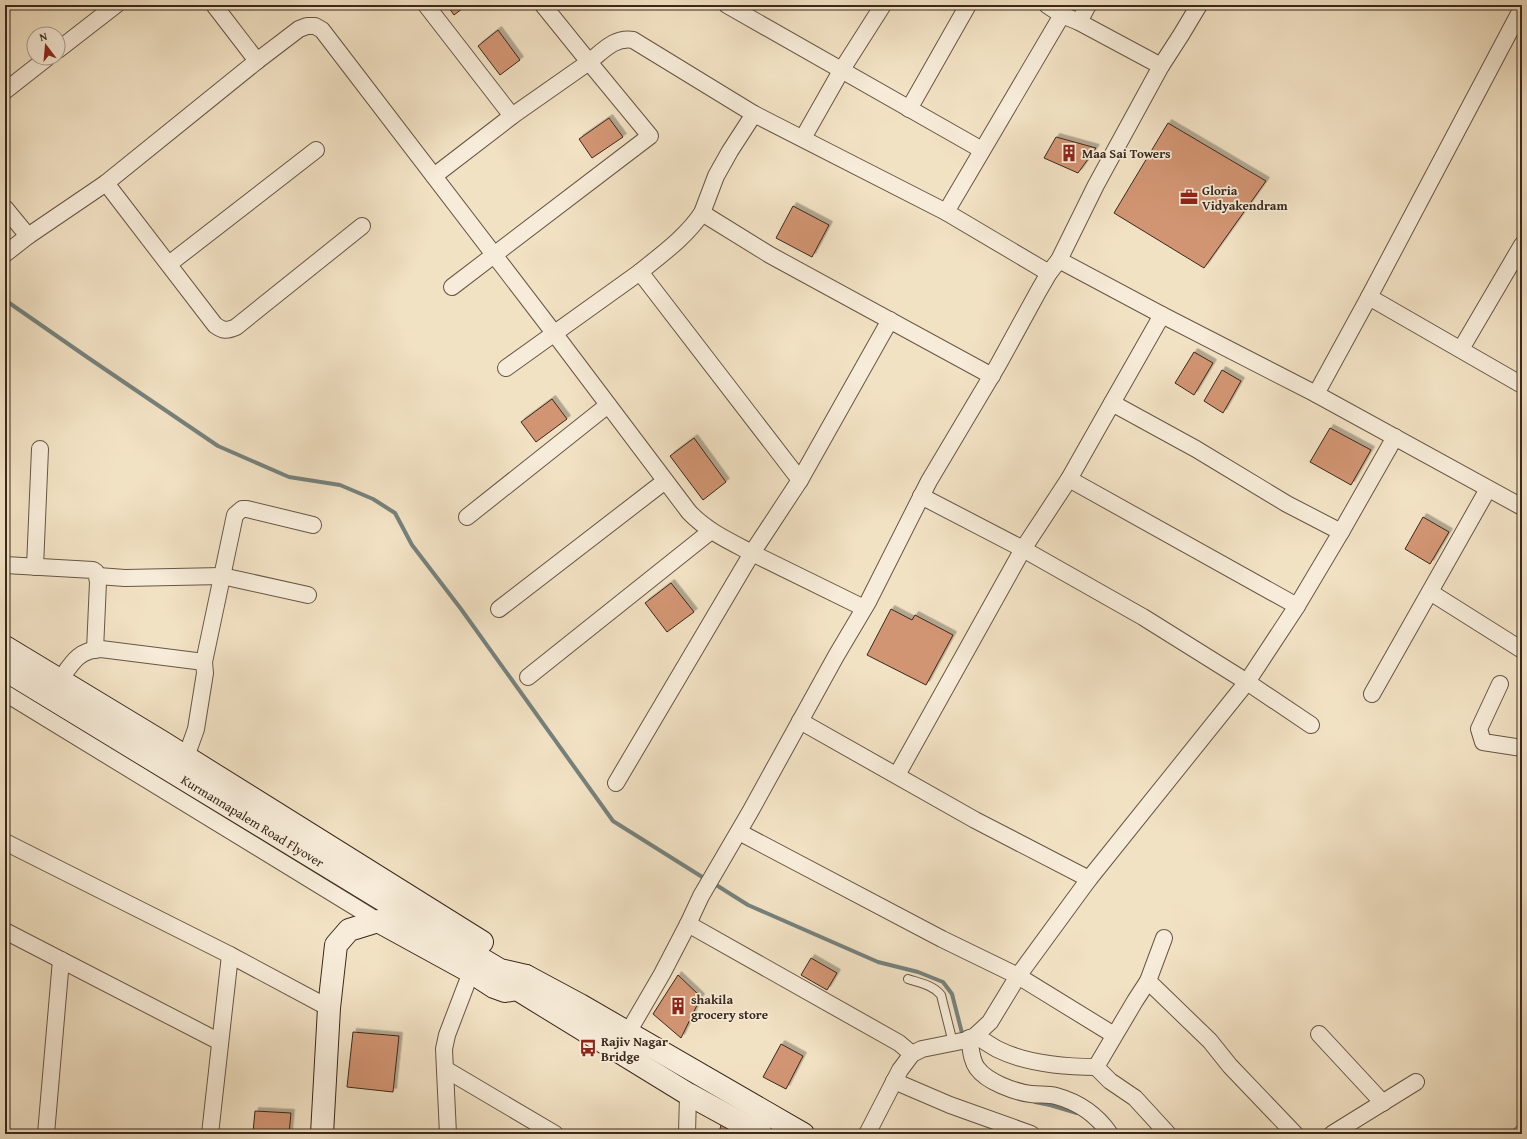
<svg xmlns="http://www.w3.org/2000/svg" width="1527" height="1139" font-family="'Gentium Book Plus',serif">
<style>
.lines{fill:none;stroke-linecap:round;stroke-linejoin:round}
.stream{stroke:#76817c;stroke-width:4}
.building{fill:#d29573;stroke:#39281b;filter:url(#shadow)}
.lane-casing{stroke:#675645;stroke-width:10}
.street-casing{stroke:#675645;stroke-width:18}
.secondary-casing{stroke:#39281b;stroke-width:24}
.lane{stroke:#f7ecd9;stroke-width:8}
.street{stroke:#f7ecd9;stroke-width:16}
.secondary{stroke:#f7ecd9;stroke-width:22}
.labels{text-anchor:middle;stroke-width:3.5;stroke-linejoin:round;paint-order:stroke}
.poi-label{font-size:13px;font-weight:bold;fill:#39281b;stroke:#f7ecd9;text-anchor:start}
.street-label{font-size:13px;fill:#39281b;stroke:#f7ecd9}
</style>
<defs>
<filter id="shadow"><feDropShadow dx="3.5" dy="-3.5" stdDeviation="0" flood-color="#0004"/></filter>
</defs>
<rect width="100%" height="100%" fill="#f2e2c4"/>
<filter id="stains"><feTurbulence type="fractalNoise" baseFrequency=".005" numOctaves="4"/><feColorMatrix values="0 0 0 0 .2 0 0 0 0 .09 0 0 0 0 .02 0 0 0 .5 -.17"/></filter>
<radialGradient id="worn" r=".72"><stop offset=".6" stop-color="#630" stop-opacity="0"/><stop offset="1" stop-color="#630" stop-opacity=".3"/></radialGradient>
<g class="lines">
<g class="stream">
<polyline points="5,300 87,357 218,446 289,477 340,485 373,499 395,513 412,545 461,609 613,821 707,880"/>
<polyline points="713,883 748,905 878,962 918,972 943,982 952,994 963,1037"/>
<polyline points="1035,1102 1050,1105 1077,1113"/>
</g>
</g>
<g class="building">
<polygon points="447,5 467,5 454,15"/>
<polygon points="498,30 520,60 500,75 478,46"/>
<polygon points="609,118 623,137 592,158 579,139"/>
<polygon points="1168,123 1266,181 1204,268 1114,213"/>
<polygon points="1056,137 1096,148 1078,173 1044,158"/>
<polygon points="793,206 829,225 812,257 776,238"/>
<polygon points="1194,352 1213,363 1194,395 1175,383"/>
<polygon points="1222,370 1241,381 1223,413 1204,401"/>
<polygon points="552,399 567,419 536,442 521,422"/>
<polygon points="1330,428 1371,450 1351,485 1310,462"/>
<polygon points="694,438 726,482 703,500 670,456"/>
<polygon points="1423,517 1449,532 1430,564 1405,549"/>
<polygon points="671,583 694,612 667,632 645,603"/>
<polygon points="891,609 912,620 915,615 953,635 926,685 867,655"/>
<polygon points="811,958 837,973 827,990 801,975"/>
<polygon points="678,975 701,997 681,1038 653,1014"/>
<polygon points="353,1032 399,1036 393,1092 347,1087"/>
<polygon points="781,1044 803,1056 786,1089 763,1077"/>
<polygon points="255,1111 291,1113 289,1134 253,1132"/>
<polygon points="722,1122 740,1134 721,1134 719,1132"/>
</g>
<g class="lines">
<g class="lane-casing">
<path id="lane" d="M908,979c12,4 25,6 33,16l12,48"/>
</g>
<g class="street-casing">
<g id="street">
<polyline points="214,5 257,61"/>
<polyline points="426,5 512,116"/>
<path d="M543,5l46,57c14,-11 25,-25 44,-22l121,74 192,98 103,61"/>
<polyline points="727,5 982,150"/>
<polyline points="1047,5 1062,15"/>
<polyline points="1522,8 1369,297 1522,385"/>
<polyline points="1079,22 1088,5"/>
<polyline points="58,50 116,5"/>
<polyline points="5,91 47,58"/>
<polyline points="909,109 968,5"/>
<polyline points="803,138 841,71 883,5"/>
<polyline points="434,176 512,116 589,62 650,136 452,287"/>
<path d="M106,183l109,142c8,6 12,6 21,2l126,-101"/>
<polyline points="5,208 28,236"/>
<polyline points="946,212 1062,15 1079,22 1161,66"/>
<polyline points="702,213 716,176 730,151 754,114"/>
<path d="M5,254l23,-18 78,-53 151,-122 42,-32 8,-3h8l7,4 232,303 135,179c18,19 40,29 63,41l-136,230"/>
<polyline points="1059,260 1162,315 1316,394"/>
<polyline points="169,264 316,150"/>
<path d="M640,272c22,-18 46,-35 62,-59l68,42 222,121"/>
<polyline points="1369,297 1316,394 1522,507"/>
<polyline points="1461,349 1522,245"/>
<polyline points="506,368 640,272 800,480"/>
<polyline points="1112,403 1162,315"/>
<polyline points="1069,479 1112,403 1196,449 1287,504 1341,532 1297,606"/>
<polyline points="467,517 608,405"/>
<polyline points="1341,532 1395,437"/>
<polyline points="5,565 93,570 96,572 98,582 95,650"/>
<polyline points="35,567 40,449"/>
<polyline points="98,576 125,578 222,576 308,595"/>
<polyline points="1430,592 1522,650"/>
<polyline points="864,608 752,553 800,480 890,320"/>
<polyline points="499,609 665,481"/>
<polyline points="204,662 235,515 242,509 247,509 313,525"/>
<polyline points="528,677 711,531"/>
<path d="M60,680c12,-17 18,-30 41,-31l103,13 1,11 -9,56 -10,28"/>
<polyline points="1500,684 1479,729 1483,742 1522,748"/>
<polyline points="5,693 378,921"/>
<polyline points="1372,694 1488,489"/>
<polyline points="800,721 975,820 1089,879"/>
<polyline points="897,775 1023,549 1069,479 1297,606 1247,682 1311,725"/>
<polyline points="739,832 942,939 1018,976 1114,1035"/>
<polyline points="5,842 230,955 329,1008"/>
<polyline points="688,924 899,1043 912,1054"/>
<polyline points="5,931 220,1042"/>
<polyline points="1148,981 1164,938"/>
<polyline points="1319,1034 1383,1103"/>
<path d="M975,1036c8,4 15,9 22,13 30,15 66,18 99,18"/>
<path d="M969,1038c2,10 2,22 8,30 10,14 38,24 54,26 8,1 17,0 25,2 22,6 41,19 54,38"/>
<polyline points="623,1041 662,974 688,924 701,896 750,812 836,656 868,602 929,481 998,365 1038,292 1049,273 1059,260 1096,185 1161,66 1181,35 1199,5"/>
<polyline points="445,1069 555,1134"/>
<polyline points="894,1081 950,1105 1031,1134"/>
<polyline points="46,1134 61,960"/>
<polyline points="210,1134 230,955"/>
<polyline points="448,1134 444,1049 447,1035 471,972"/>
<polyline points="687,1134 688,1094"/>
<polyline points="867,1134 900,1070 912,1054 922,1049 967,1040 975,1036 990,1022 1018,976 1089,879 1247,682 1143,617 1023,549 921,496"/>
<polyline points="1168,1134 1135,1098 1110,1081 1096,1067 1135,1001 1148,981 1210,1041 1230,1066 1295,1134"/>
<polyline points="1332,1134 1416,1082"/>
<polyline points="1521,1134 1522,1133"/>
</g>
</g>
<g class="secondary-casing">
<g id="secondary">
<polyline points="5,647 162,742 482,942"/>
<path id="s1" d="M5,670l429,261 66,39 26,6 54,29 223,129"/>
<polyline points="508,979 517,989 688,1094 761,1134"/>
<polyline points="322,1134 329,1008 336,945 349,930 378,921 471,972 494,987 505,991 517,989 526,976"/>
</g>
</g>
<use href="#lane" class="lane"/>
<use href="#street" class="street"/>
<use href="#secondary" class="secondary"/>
</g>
<defs>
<g id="building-bare" transform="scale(1.38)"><path d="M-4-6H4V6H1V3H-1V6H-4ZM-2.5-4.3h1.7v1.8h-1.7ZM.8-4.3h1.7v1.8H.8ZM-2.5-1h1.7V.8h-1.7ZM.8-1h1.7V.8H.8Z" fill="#8f2418" stroke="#f7ecd9" stroke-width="2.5" paint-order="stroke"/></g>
<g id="office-bare" transform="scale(1.38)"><path d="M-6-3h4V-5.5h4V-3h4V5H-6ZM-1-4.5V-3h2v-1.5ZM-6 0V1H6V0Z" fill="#8f2418" stroke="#f7ecd9" stroke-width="2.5" paint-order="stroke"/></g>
<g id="bus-bare" transform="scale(1.38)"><path d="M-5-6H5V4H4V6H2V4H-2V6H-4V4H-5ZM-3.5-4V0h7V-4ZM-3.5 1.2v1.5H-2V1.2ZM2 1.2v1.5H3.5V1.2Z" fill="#8f2418" stroke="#f7ecd9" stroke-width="2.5" paint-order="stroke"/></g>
</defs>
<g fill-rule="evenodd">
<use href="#building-bare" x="1069" y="153"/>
<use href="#office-bare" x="1189" y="197"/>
<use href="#building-bare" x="678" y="1006"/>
<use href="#bus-bare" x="588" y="1048"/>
</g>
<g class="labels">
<g class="poi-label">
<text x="1082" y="158">Maa Sai Towers</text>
<text x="1202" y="195">Gloria<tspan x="1202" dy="15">Vidyakendram</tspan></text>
<text x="691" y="1004">shakila<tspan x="691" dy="15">grocery store</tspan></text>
<text x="601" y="1046">Rajiv Nagar<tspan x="601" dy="15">Bridge</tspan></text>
</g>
<g class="street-label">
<text dy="5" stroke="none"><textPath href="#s1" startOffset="290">Kurmannapalem Road Flyover</textPath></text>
</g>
</g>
<rect width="1527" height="1139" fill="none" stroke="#f2e2c4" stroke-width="20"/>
<rect x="6" y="6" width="1515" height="1127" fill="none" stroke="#39281b" stroke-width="2"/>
<rect x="10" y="10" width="1507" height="1119" fill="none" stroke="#39281b"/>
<g transform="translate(46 46) rotate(344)"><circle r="19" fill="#f7ecd9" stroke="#ab9e8d"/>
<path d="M0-3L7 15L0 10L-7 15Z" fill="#8f2418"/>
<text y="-6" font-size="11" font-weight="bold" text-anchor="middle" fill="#39281b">N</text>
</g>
<rect width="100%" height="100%" filter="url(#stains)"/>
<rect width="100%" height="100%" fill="url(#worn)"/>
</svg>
